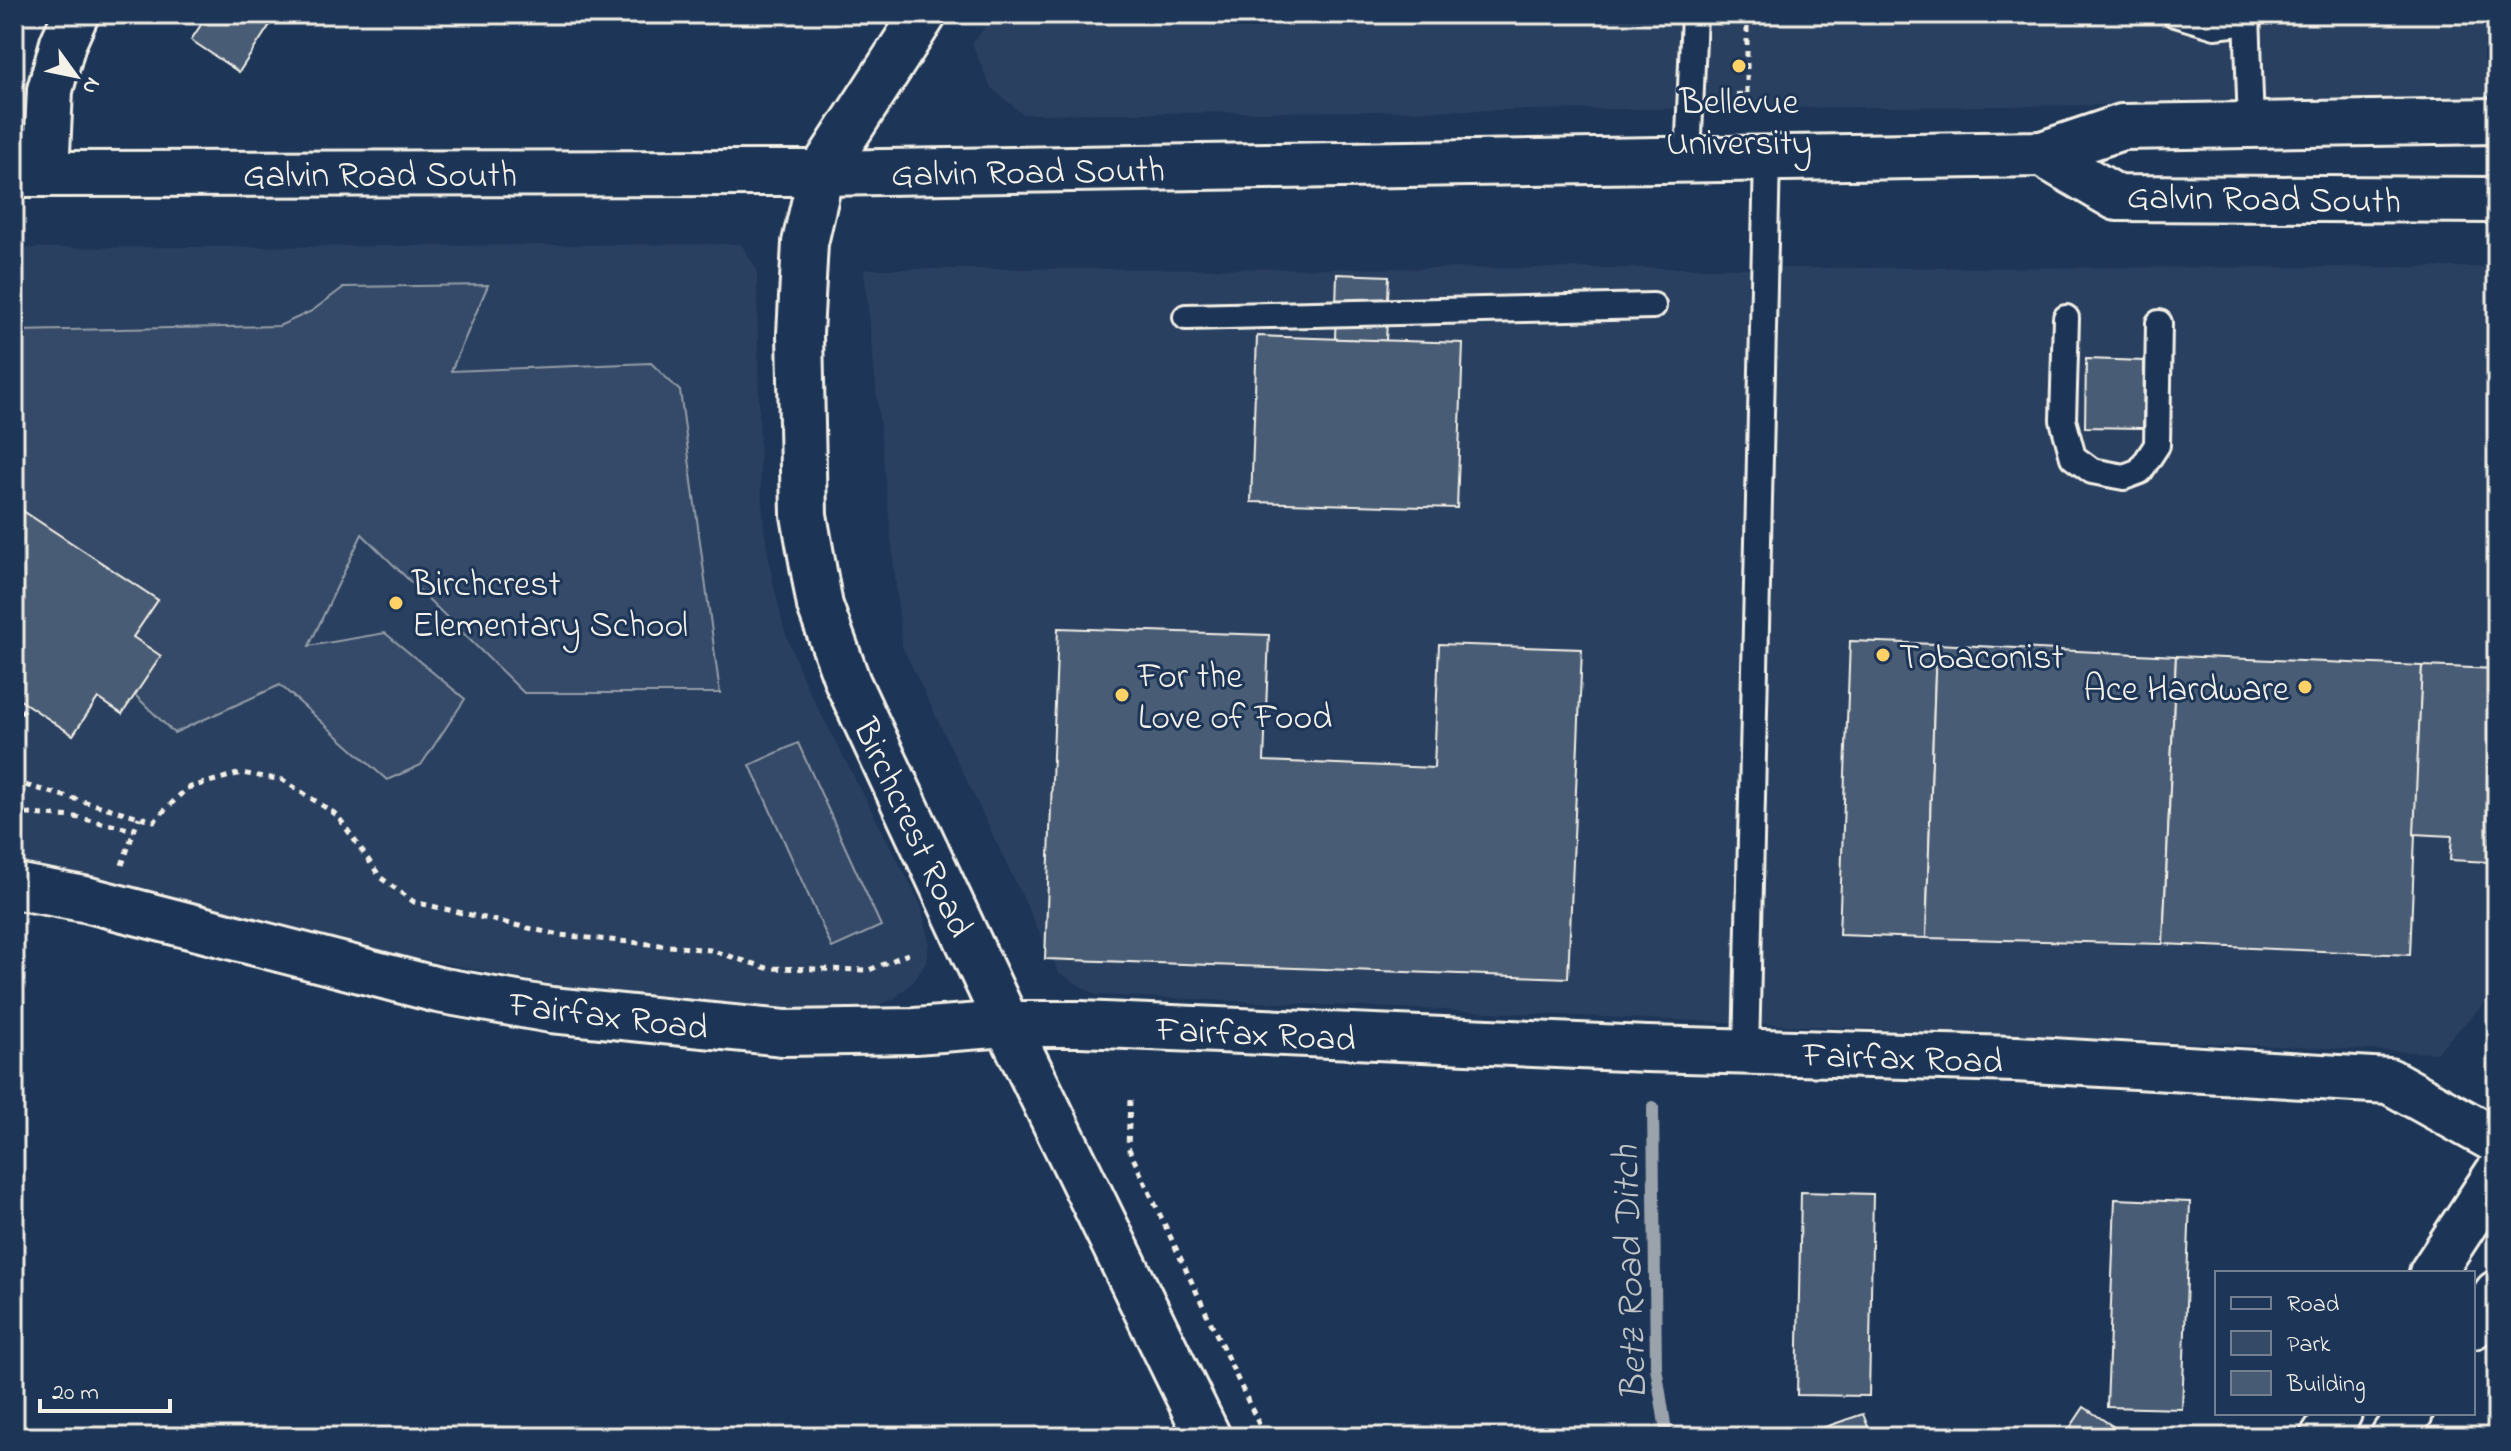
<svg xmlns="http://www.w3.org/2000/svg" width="2511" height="1451" font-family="'Indie Flower',sans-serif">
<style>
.built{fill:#2a4060}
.green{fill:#354a67;stroke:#949ea8;stroke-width:2}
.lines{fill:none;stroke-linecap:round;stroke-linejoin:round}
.stream{stroke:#9aa2ab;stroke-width:12}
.building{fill:#485b74;stroke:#f4f1e8;stroke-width:2}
.lane-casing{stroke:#f4f1e8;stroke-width:30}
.street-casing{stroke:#f4f1e8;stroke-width:50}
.secondary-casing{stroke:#f4f1e8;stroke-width:50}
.primary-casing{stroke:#f4f1e8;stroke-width:50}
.path{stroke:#f4f1e8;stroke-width:5;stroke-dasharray:6 6;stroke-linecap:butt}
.lane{stroke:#1d3557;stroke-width:24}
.street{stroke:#1d3557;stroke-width:44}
.secondary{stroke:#1d3557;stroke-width:44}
.primary{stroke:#1d3557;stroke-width:44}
.poi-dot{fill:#ffd166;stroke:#1d3557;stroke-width:3}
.labels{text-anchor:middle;stroke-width:6;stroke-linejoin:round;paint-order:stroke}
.poi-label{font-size:36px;fill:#f4f1e8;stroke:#1d3557;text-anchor:start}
.street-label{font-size:36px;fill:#f4f1e8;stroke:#1d3557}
.water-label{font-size:38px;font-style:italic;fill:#c0c3c4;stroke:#1d3557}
</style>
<rect width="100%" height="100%" fill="#1d3557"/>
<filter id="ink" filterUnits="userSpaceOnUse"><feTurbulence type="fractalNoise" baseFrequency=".0125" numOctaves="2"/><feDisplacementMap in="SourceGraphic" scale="16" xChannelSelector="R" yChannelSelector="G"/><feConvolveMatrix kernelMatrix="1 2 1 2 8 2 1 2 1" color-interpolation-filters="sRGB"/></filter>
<g filter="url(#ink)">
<g class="built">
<polygon points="995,14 2497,14 2497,101 2316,100 2127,105 1023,114 991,88 972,44"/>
<polygon points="741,244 757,270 760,472 764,528 772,577 784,629 804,681 921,905 929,942 926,963 914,981 894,999 872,1007 838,1011 791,1011 555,985 397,954 94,875 14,862 14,248"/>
<polygon points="2497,267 2497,990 2436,1053 1096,995 1059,973 902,646 864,269"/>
</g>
<g class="green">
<polygon points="488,285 451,371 651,363 680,391 720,693 524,693 362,534 309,646 385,633 465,699 421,765 387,780 280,685 174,733 135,695 133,637 158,600 14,505 14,331 279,326 312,311 344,287"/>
<polygon points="798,743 881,926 832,948 750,765"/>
</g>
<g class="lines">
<polyline class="stream" points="1653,1107 1656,1367 1667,1437"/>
</g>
<g class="building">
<polygon points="208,14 277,14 239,72 191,40"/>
<polygon points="2289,14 2497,14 2497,17 2289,19"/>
<polygon points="1337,274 1389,276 1386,341 1335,339"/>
<polygon points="1257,336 1463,343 1457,508 1251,502"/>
<polygon points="2086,359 2144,361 2143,428 2085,427"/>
<polygon points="14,505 158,600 133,637 161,656 122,714 98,698 73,735 14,696"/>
<polygon points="1058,628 1269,635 1264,761 1434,768 1439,644 1582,649 1568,978 1045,959"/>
<polygon points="1850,641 1936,644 1926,938 1839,935"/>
<polygon points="1936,644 2176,656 2163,944 1926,938"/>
<polygon points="2176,656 2422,666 2410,955 2163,944"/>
<polygon points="2422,666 2497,669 2497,837 2491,837 2490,862 2450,860 2452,836 2414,834"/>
<polygon points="1801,1192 1873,1194 1869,1396 1797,1395"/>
<polygon points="2115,1199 2190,1202 2182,1409 2107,1407"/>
<polygon points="2084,1407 2129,1437 2064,1437"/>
<polygon points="1863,1414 1872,1437 1796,1437"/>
</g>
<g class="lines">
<g class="lane-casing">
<g id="lane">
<polyline points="2175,14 2215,26 2248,22"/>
<polyline points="2247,14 2251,125"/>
<polyline points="1688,160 1694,14"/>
<polyline points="1186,317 1653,306"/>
<polyline points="2066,318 2063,420 2073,457 2092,471 2124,477 2140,471 2157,445 2159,323"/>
<polyline points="1746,1052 1767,158"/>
</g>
</g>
<g class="street-casing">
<g id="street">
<polyline points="821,173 805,243 800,334 804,515 820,606 848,683 1007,1024 1208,1437"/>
<polyline points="46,174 50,90 63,43 76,14"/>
<polyline points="14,886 89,900 438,990 551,1010 784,1033 915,1031 1007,1024 1081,1024 1647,1049 2016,1059 2389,1081 2497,1141"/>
</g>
</g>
<g class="secondary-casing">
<g id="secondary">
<polyline points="821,173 924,14"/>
<polyline points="2432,1273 2497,1174"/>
<polyline points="2473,1326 2497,1293"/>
<polyline points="2323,1437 2339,1413"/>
<polyline points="2393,1437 2410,1413"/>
</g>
</g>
<g class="primary-casing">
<g id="primary">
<polyline points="2042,154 2117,198 2497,200"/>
<polyline points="14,174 821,173 2042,154 2122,127 2497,121"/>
</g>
</g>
<g class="path">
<polyline points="1724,95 1747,94 1747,14"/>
<polyline points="14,724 27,705"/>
<polyline points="14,782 154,821 187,788 241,773 283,780 337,815 381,878 414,902 559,935 710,950 767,968 869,970 908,954"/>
<polyline points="14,813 75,817 134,830"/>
<polyline points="122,865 139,817"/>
<polyline points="1130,1100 1128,1147 1265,1437"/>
</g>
<use href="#lane" class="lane"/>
<use href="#street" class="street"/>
<use href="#secondary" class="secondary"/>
<use href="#primary" class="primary"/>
</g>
</g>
<g class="poi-dot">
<circle cx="1739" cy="66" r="8"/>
<circle cx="396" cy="603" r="8"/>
<circle cx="1883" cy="655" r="8"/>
<circle cx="2305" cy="687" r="8"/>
<circle cx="1122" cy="695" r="8"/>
</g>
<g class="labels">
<g class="poi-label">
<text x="1739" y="113" text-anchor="middle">Bellevue<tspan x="1739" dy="41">University</tspan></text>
<text x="412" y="595">Birchcrest<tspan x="412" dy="41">Elementary School</tspan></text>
<text x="1899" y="668">Tobaconist</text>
<text x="1138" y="687">For the<tspan x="1138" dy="41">Love of Food</tspan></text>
<text x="2289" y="700" text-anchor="end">Ace Hardware</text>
</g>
<g class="street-label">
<text transform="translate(1028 170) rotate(-1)" y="13">Galvin Road South</text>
<text x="380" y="186">Galvin Road South</text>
<text transform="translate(2264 197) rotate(1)" y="13">Galvin Road South</text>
<text transform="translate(915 827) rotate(65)" y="13">Birchcrest Road</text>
<text transform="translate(609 1014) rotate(7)" y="13">Fairfax Road</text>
<text transform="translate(1256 1032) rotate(3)" y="13">Fairfax Road</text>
<text transform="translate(1903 1056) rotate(2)" y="13">Fairfax Road</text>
</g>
<g class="water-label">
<text transform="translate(1628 1273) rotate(-92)" y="13">Betz Road Ditch</text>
</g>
</g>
<rect width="2511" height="1451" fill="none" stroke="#1d3557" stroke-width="48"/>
<rect x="24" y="24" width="2463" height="1403" fill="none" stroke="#f4f1e8" stroke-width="3" filter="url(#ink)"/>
<rect x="2215" y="1271" width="260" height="144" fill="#1d3557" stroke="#738091" stroke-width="2"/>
<rect x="2231" y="1297" width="40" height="12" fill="#1d3557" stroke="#738091" stroke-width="2"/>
<text x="2287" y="1311" font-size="24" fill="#f4f1e8">Road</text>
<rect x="2231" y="1331" width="40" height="24" fill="#354a67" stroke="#738091" stroke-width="2"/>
<text x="2287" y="1351" font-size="24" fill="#f4f1e8">Park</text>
<rect x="2231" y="1371" width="40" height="24" fill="#485b74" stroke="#738091" stroke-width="2"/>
<text x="2287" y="1391" font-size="24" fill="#f4f1e8">Building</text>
<g transform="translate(76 76) rotate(123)" stroke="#1d3557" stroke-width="6" paint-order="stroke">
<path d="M0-6L14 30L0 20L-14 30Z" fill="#f4f1e8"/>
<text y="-12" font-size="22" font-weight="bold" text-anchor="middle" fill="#f4f1e8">N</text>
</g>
<path d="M40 1399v12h130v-12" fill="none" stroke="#f4f1e8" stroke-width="4"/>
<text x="52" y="1399" font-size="24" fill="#f4f1e8" stroke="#1d3557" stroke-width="6" paint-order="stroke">20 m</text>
</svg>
